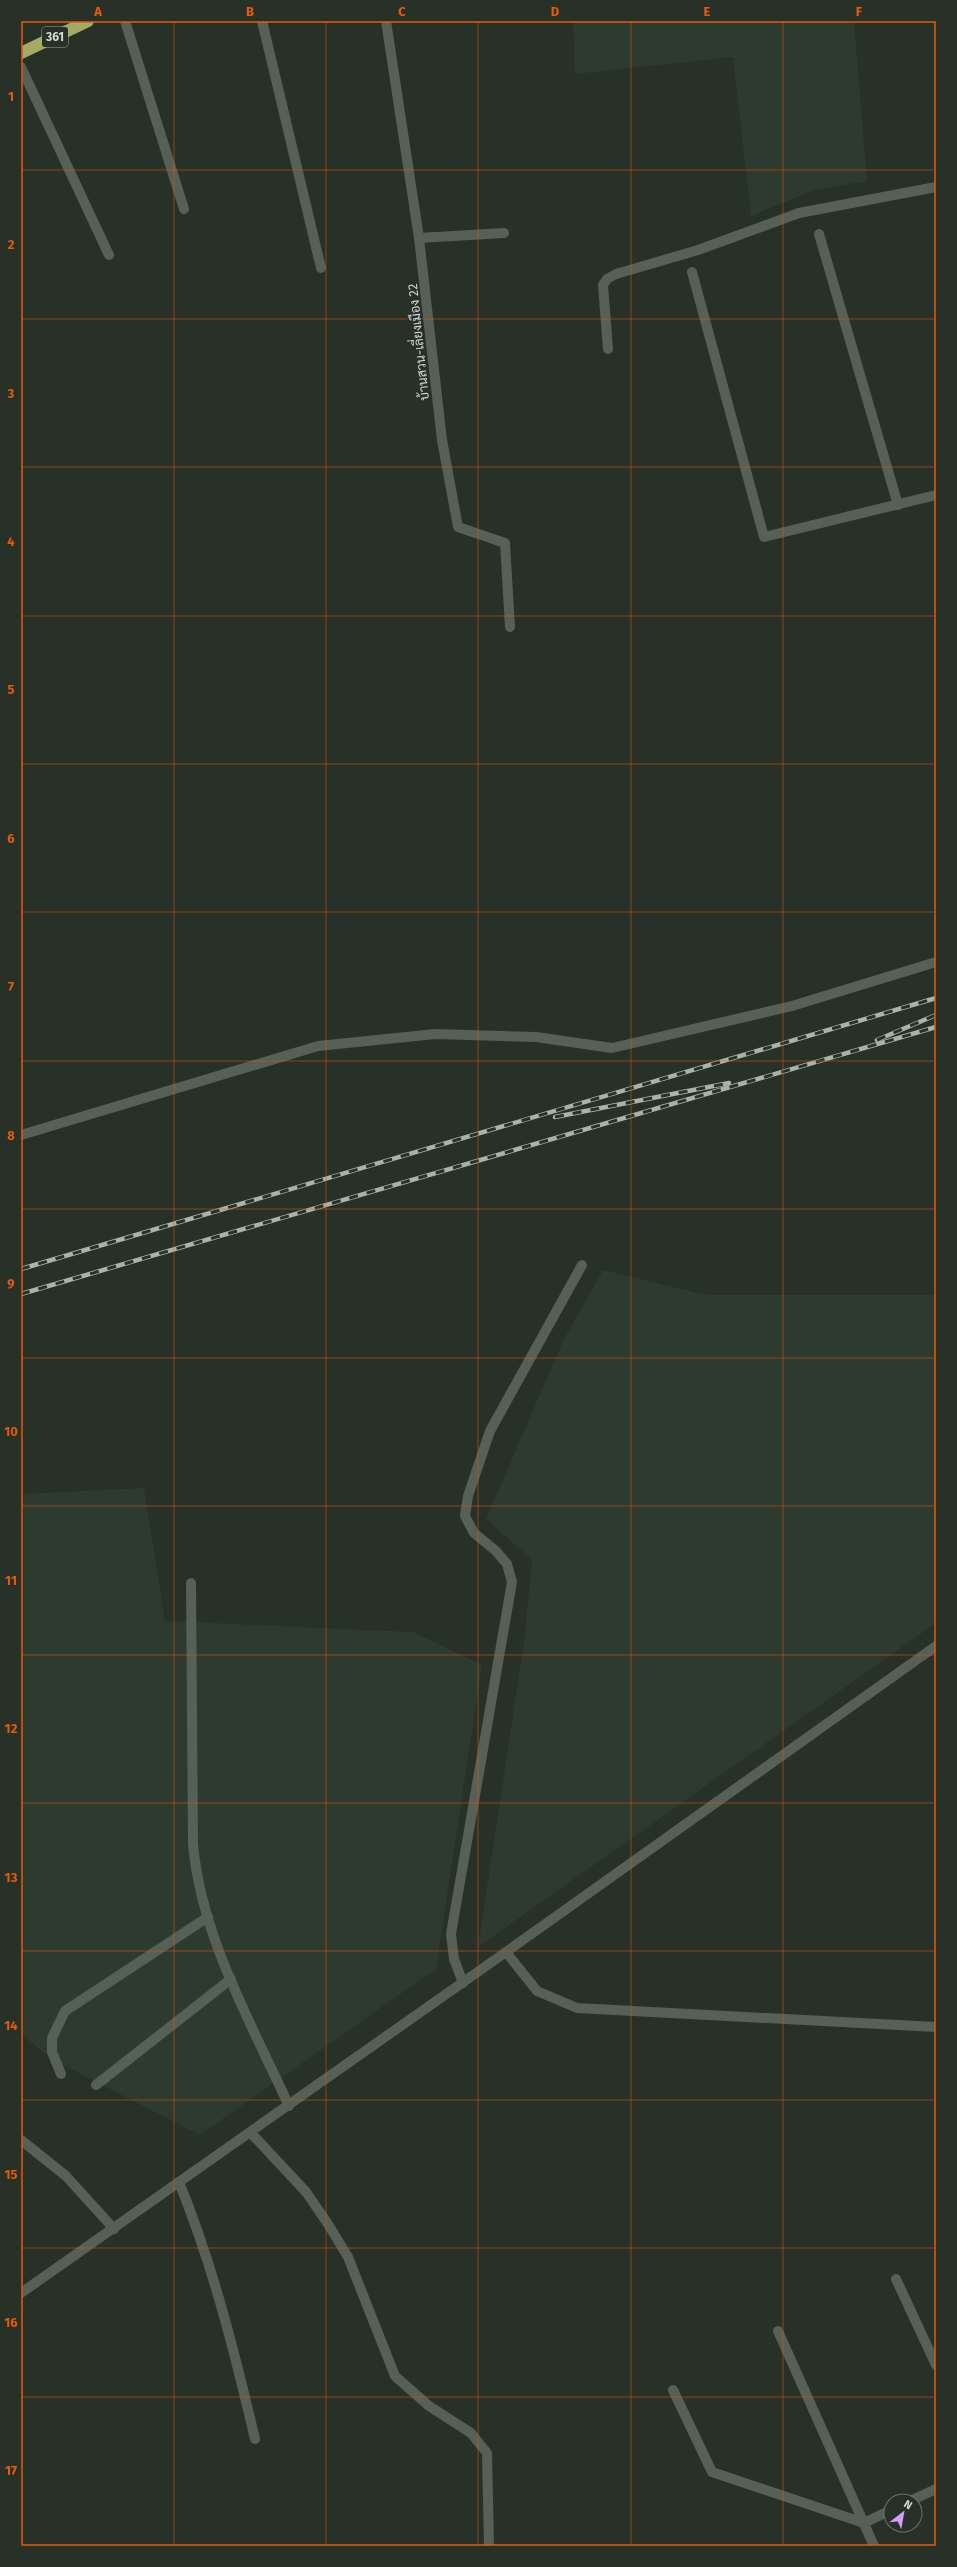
<svg xmlns="http://www.w3.org/2000/svg" width="957" height="2567" font-family="'Fira Sans',Sarabun,sans-serif">
<style>
.built{fill:#2c3b2d}
.lines{fill:none;stroke-linecap:round;stroke-linejoin:round}
.minor{stroke:#566056;stroke-width:10}
.highway{stroke:#a4aa64;stroke-width:12}
.rail-casing{stroke:#abb2ab;stroke-width:4.5}
.rail{stroke:#273127;stroke-width:3;stroke-dasharray:9;stroke-linecap:butt}
.grid{fill:none;stroke:#e8590c;stroke-width:1;stroke-opacity:0.55}
.labels{text-anchor:middle;stroke-width:3;stroke-linejoin:round;paint-order:stroke}
.shield{fill:#273127;stroke:#9fa79f;stroke-width:1}
.shield-label{font-size:12px;font-weight:bold;fill:#d2d9d3}
.street-label{font-size:13px;fill:#d2d9d3;stroke:#273127}
.neatline{fill:none;stroke:#e8590c;stroke-width:1.5}
.grid-label{font-size:13px;text-anchor:middle;font-weight:bold;fill:#e8590c}
</style>
<rect width="100%" height="100%" fill="#273127"/>
<g class="built">
<polygon points="573,21 854,21 867,181 814,190 751,216 733,57 575,74"/>
<polygon points="603,1270 707,1295 936,1295 936,1623 478,1947 524,1642 532,1560 486,1519 563,1341"/>
<polygon points="144,1488 165,1621 413,1632 482,1665 436,1969 200,2135 53,2060 21,2034 21,1494"/>
</g>
<g class="lines">
<g class="minor">
<polyline points="125,21 184,209"/>
<polyline points="262,21 321,268"/>
<polyline points="386,21 419,238 442,440 458,527 505,543 510,627"/>
<polyline points="21,67 109,255"/>
<polyline points="819,234 898,505"/>
<polyline points="419,238 504,233"/>
<polyline points="692,272 764,537 936,495"/>
<polyline points="608,349 603,285 607,279 616,274 698,250 799,213 936,187"/>
<polyline points="21,1135 318,1046 435,1034 536,1037 612,1048 792,1006 936,962"/>
<path d="M191,1583l2,261c8,92 58,179 96,262"/>
<polyline points="506,1952 537,1991 577,2008 936,2027"/>
<polyline points="463,1983 454,1959 451,1934 512,1582 507,1564 496,1551 474,1533 465,1516 468,1496 490,1431 582,1265"/>
<polyline points="61,2074 52,2052 52,2038 65,2011 208,1917"/>
<polyline points="96,2085 231,1979"/>
<polyline points="251,2133 306,2192 328,2224 348,2257 395,2376 429,2406 471,2433 487,2453 489,2546"/>
<polyline points="21,2140 66,2176 114,2229"/>
<path d="M179,2182c34,84 55,168 76,257"/>
<polyline points="896,2279 936,2365"/>
<polyline points="21,2293 506,1952 936,1646"/>
<polyline points="778,2331 874,2546"/>
<polyline points="673,2390 712,2472 864,2523 891,2510"/>
<polyline points="910,2501 936,2489"/>
</g>
<polyline class="highway" points="21,53 88,21"/>
<g class="rail-casing">
<g id="rail">
<polyline points="877,1040 936,1015"/>
<polyline points="555,1117 729,1083"/>
<polyline points="21,1269 936,998"/>
<polyline points="21,1294 936,1027"/>
</g>
</g>
<use href="#rail" class="rail"/>
</g>
<path class="grid" d="M174,21v2525M326,21v2525M478,21v2525M631,21v2525M783,21v2525M21,170h915M21,319h915M21,467h915M21,616h915M21,764h915M21,912h915M21,1061h915M21,1209h915M21,1358h915M21,1506h915M21,1655h915M21,1803h915M21,1951h915M21,2100h915M21,2248h915M21,2397h915"/>
<g class="labels">
<rect class="shield" x="42" y="27" width="26" height="20" rx="3"/>
<g class="shield-label">
<text x="55" y="41">361</text>
</g>
<g class="street-label">
<text transform="translate(418 342) rotate(-96)" y="5">บ้านสวน-เลี่ยงเมือง 22</text>
</g>
</g>
<rect width="957" height="2567" fill="none" stroke="#273127" stroke-width="44"/>
<g transform="translate(903 2513) rotate(31)"><circle r="19" fill="#273127" stroke="#6b746c"/>
<path d="M0-3L7 15L0 10L-7 15Z" fill="#d79bf9"/>
<text y="-6" font-size="11" font-weight="bold" text-anchor="middle" fill="#d2d9d3">N</text>
</g>
<rect x="22" y="22" width="913" height="2523" class="neatline"/>
<g class="grid-label">
<text x="98" y="16">A</text>
<text x="250" y="16">B</text>
<text x="402" y="16">C</text>
<text x="555" y="16">D</text>
<text x="707" y="16">E</text>
<text x="859" y="16">F</text>
<text x="11" y="101">1</text>
<text x="11" y="249">2</text>
<text x="11" y="398">3</text>
<text x="11" y="546">4</text>
<text x="11" y="694">5</text>
<text x="11" y="843">6</text>
<text x="11" y="991">7</text>
<text x="11" y="1140">8</text>
<text x="11" y="1288">9</text>
<text x="11" y="1436">10</text>
<text x="11" y="1585">11</text>
<text x="11" y="1733">12</text>
<text x="11" y="1882">13</text>
<text x="11" y="2030">14</text>
<text x="11" y="2179">15</text>
<text x="11" y="2327">16</text>
<text x="11" y="2475">17</text>
</g>
</svg>
